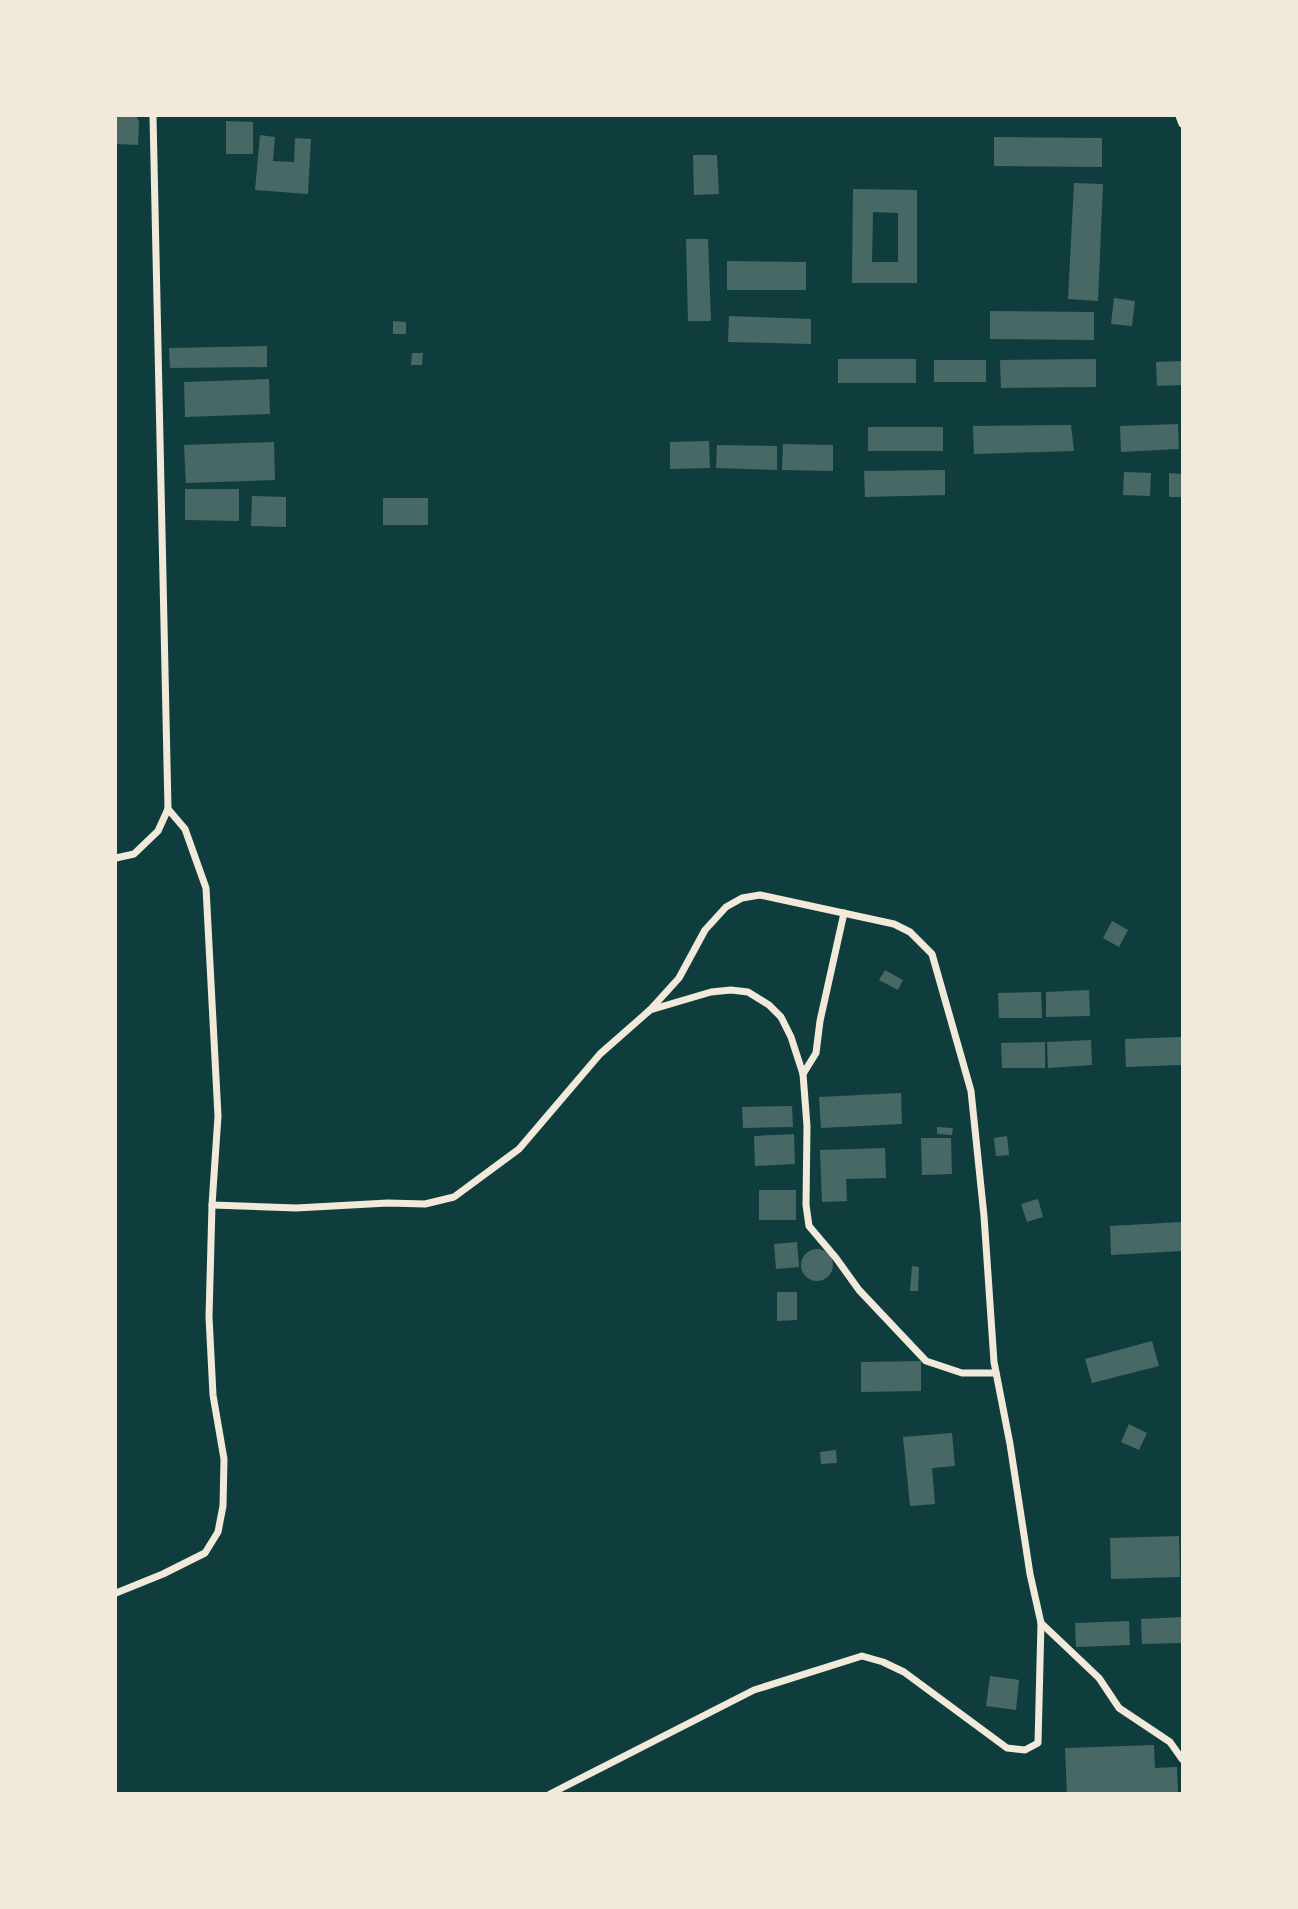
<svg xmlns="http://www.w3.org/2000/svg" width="1298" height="1909" font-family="'Fira Sans Condensed',sans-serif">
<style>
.building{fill:#486865;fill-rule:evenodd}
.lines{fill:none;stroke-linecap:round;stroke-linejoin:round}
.minor{stroke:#f1e9da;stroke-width:7}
</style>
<rect width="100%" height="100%" fill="#0f3d3e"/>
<g class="building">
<polygon points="116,116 136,116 139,121 138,145 116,144"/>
<polygon points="226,121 253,122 253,154 226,154"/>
<polygon points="260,135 275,137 273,161 294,162 295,138 311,139 308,194 255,190"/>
<polygon points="994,137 1102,138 1102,167 994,166"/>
<polygon points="693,155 717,155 719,194 694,195"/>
<polygon points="1074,183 1103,184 1098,301 1068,299"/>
<path d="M853,189l64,1v93h-65zM873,212l25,1v49h-26z"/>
<polygon points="686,239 708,239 711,321 688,321"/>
<polygon points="727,261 806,262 806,290 727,290"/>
<polygon points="1114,298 1135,301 1132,326 1111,324"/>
<polygon points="990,311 1094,312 1094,340 990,339"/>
<polygon points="729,316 811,319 811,344 728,342"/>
<polygon points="393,321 406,322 406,334 393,334"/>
<polygon points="267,346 267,367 170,368 169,348"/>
<polygon points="412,353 423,353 422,365 411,365"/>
<rect x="838" y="359" width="78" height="24"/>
<polygon points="1096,359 1096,387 1001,388 1000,360"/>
<rect x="934" y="360" width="52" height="22"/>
<polygon points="1182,361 1182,385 1157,386 1156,362"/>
<polygon points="269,379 270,414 185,417 184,382"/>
<polygon points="1178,424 1179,449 1121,452 1120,426"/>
<polygon points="1071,425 1074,451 974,454 973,426"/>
<rect x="868" y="427" width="75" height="24"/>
<polygon points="709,441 710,468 670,469 670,442"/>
<polygon points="274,442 275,480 186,483 184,445"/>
<polygon points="783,444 833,445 833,471 782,470"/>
<polygon points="717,445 777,446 777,470 716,468"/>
<polygon points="945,470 945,495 865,497 864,471"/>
<polygon points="1124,472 1151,473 1150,496 1123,495"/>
<polygon points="1169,473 1182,474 1182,497 1169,497"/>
<polygon points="185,489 239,489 239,521 185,520"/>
<polygon points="252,496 286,497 286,527 251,526"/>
<rect x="383" y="498" width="45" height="27"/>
<polygon points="1112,921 1128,930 1119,947 1103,938"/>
<polygon points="885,970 903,980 898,990 879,980"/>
<polygon points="1089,990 1090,1016 1046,1017 1046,992"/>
<polygon points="1041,992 1042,1018 999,1018 998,993"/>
<polygon points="1182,1037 1182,1065 1126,1067 1125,1039"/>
<polygon points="1091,1040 1092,1065 1048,1068 1047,1042"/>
<polygon points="1045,1042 1045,1068 1002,1068 1001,1043"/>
<polygon points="901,1093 902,1124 821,1128 819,1097"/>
<polygon points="792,1106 793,1127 743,1128 742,1107"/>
<polygon points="937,1127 953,1128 952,1135 937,1134"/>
<polygon points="794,1134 795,1164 755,1166 754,1136"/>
<polygon points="1007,1136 1009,1155 996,1156 994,1138"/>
<polygon points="921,1138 951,1138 952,1174 922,1175"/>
<polygon points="885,1148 886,1178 846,1179 847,1201 822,1202 820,1150"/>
<rect x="759" y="1190" width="37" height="30"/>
<polygon points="1038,1199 1043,1217 1027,1222 1021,1204"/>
<polygon points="1182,1222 1182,1251 1111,1255 1110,1226"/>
<polygon points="797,1242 799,1267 776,1269 774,1244"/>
<circle cx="817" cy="1265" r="16"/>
<polygon points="912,1266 919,1267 918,1291 910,1291"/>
<polygon points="777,1292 797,1292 797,1320 777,1321"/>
<polygon points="1152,1341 1159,1366 1092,1383 1085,1359"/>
<polygon points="921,1361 921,1391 861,1392 861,1362"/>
<polygon points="1129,1424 1147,1433 1139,1450 1121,1442"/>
<polygon points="952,1433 955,1466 932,1468 935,1504 910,1506 903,1437"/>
<polygon points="836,1450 837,1463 821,1464 820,1452"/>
<polygon points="1179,1536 1180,1577 1111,1579 1110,1538"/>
<polygon points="1182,1617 1182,1643 1142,1644 1141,1619"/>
<polygon points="1129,1621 1130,1645 1076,1647 1075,1623"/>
<polygon points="990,1676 1019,1680 1016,1710 986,1706"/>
<polygon points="1154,1745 1155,1768 1177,1767 1178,1794 1067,1794 1065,1748"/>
</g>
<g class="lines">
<g class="minor">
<polyline points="1179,116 1182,124"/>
<polyline points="116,858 134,854 158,831 168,809 153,116"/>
<polyline points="650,1010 711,992 731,990 748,992 769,1005 781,1017 791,1037 803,1074 807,1126 806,1205 809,1226 836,1258 859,1290 926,1361 962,1373 996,1373"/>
<polyline points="803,1074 816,1053 820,1021 844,913"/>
<polyline points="212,1205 296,1208 388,1203 425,1204 454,1197 519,1149 600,1054 650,1010 679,978 705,930 726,907 742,898 760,895 894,924 910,932 932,954 971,1091 984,1216 994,1362 1010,1444 1030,1574 1041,1623 1099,1678 1119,1708 1170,1742 1182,1759"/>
<polyline points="116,1593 163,1574 205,1553 218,1532 223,1506 224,1459 213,1395 209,1317 212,1205 218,1116 206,888 185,829 168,809"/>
<polyline points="550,1794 754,1690 862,1656 883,1662 904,1672 1007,1748 1025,1750 1038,1743 1041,1623"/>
</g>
</g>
<rect width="1298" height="1909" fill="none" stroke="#f1e9da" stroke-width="234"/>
</svg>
